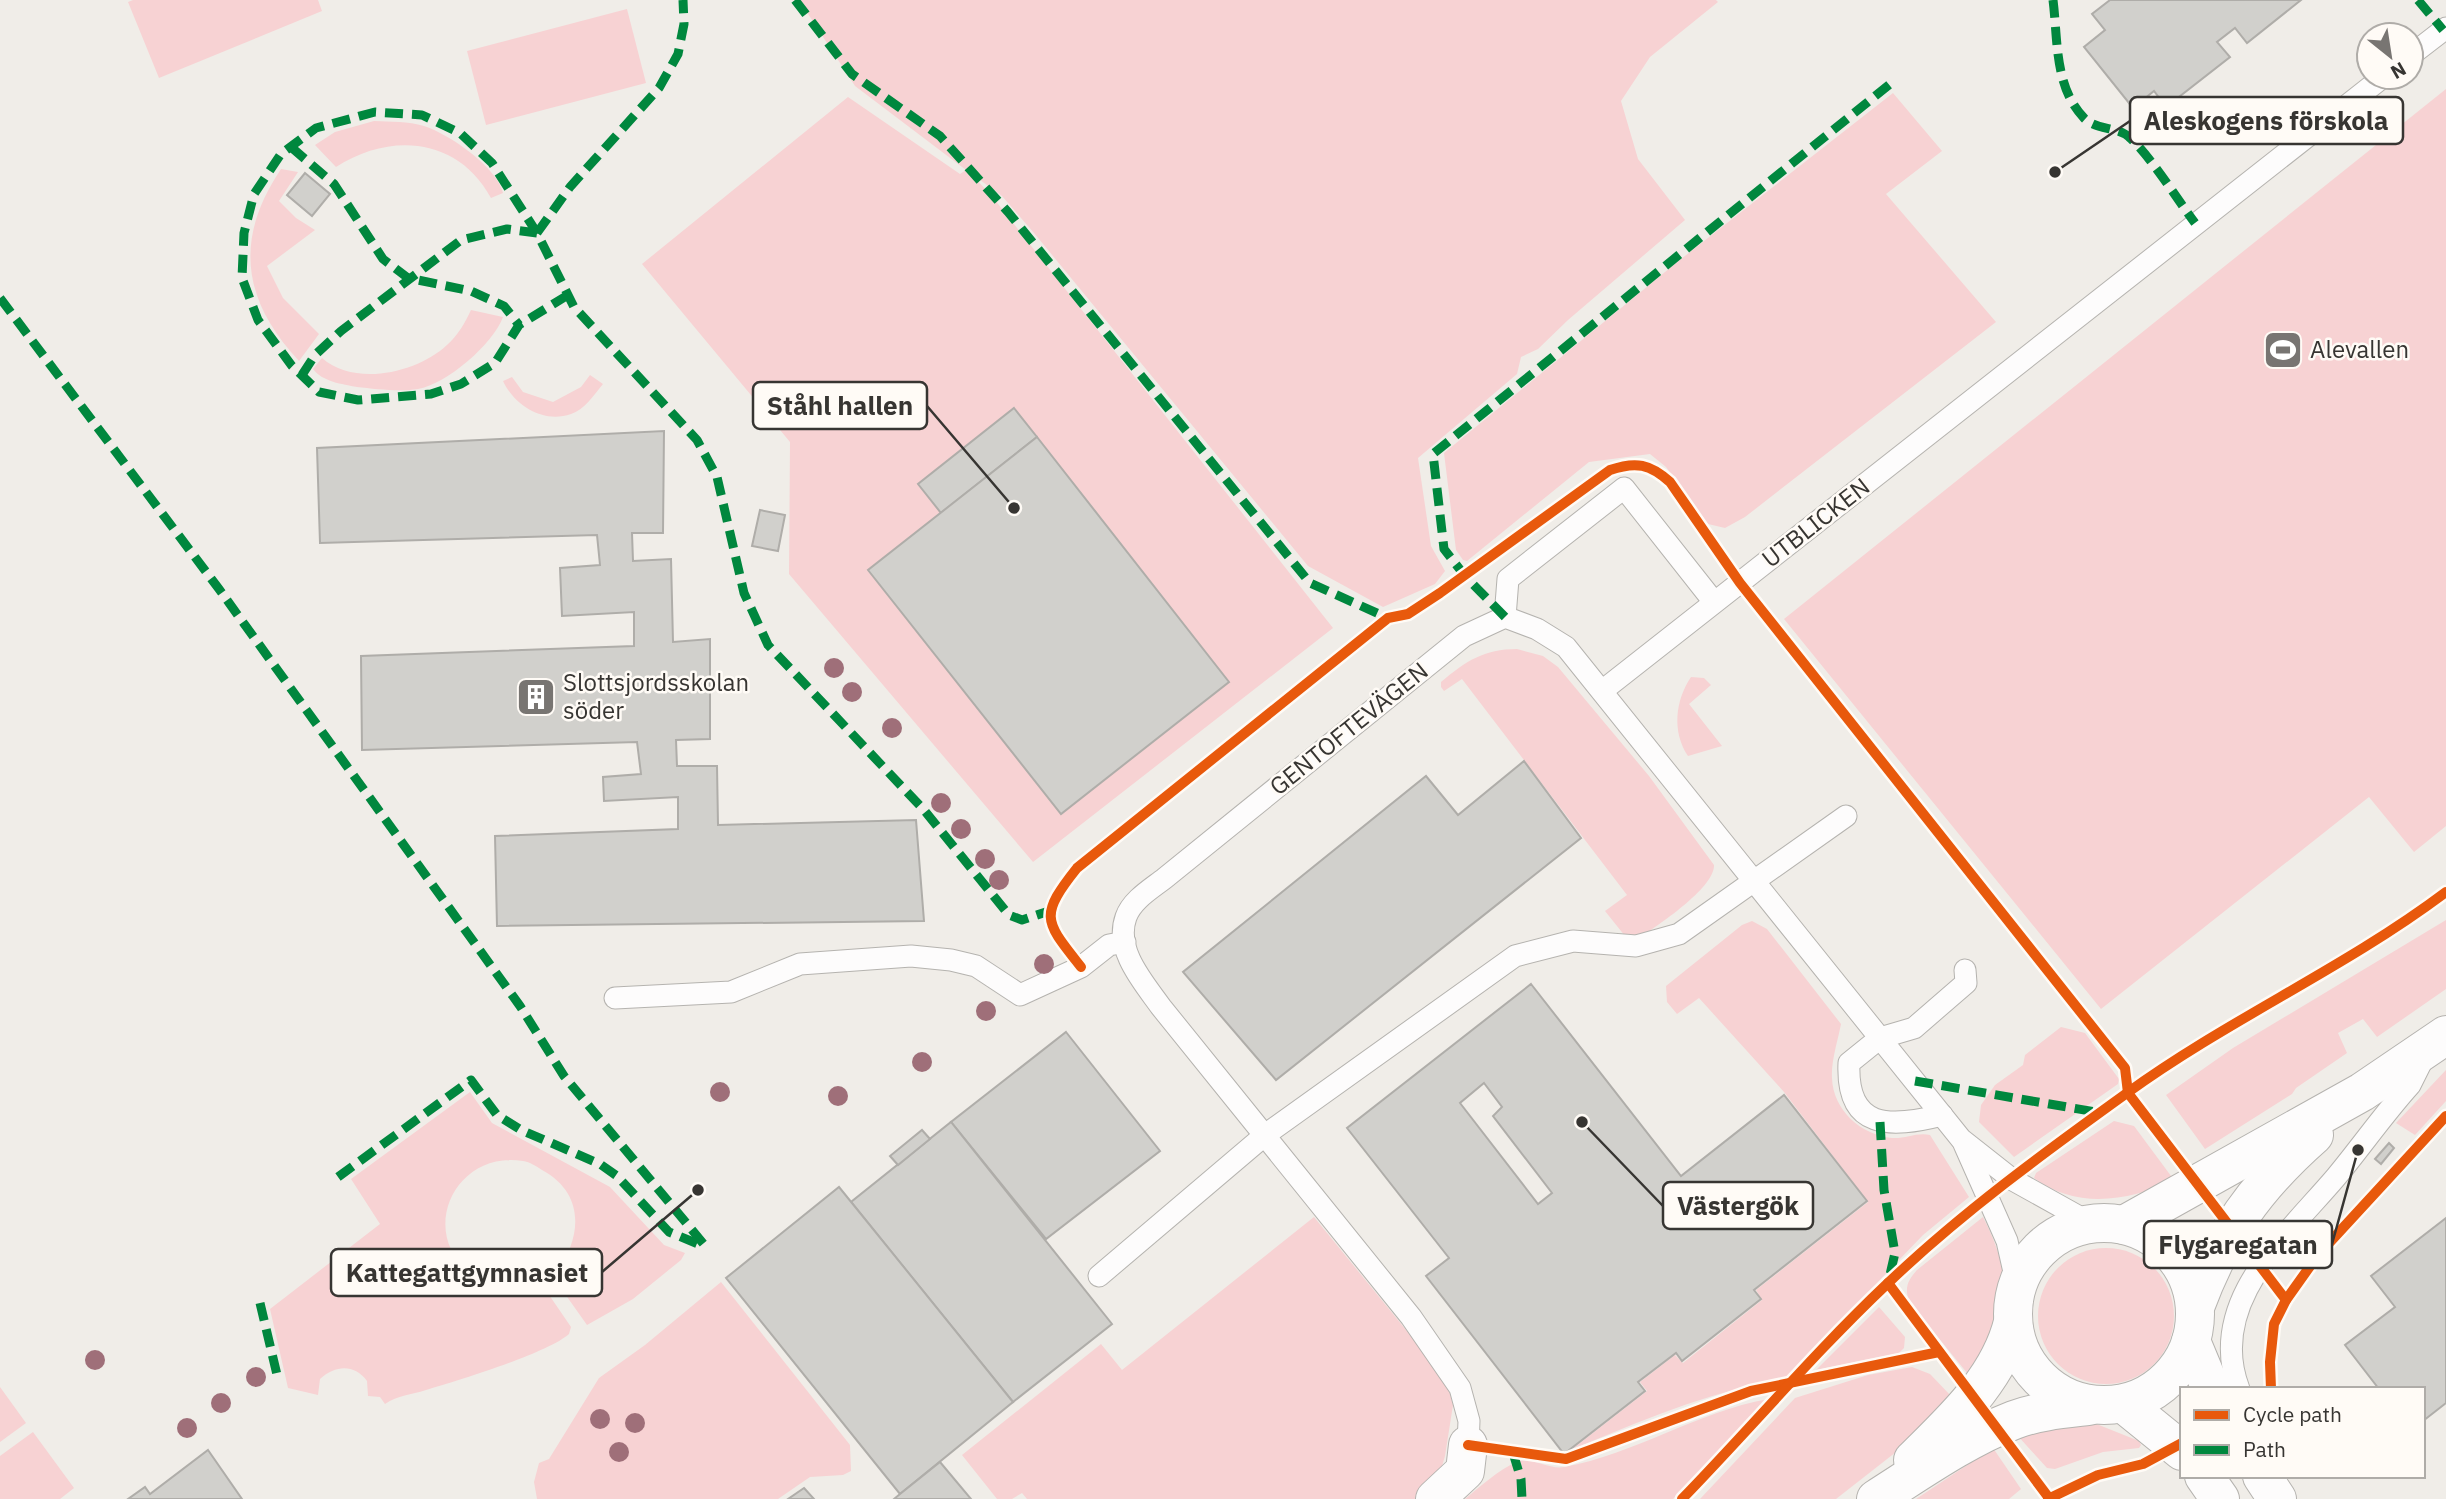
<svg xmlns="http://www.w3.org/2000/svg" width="2446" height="1499" font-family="'IBM Plex Sans',sans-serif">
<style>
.green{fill:#f7d2d3}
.building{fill:#d1d0cc;stroke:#afada9;stroke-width:2;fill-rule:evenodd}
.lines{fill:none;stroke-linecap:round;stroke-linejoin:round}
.lane-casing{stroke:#b5b3af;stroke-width:23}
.street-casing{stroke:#b5b3af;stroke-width:40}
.secondary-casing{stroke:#b5b3af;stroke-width:40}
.lane{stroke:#fdfcfc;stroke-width:21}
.street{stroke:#fdfcfc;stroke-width:38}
.secondary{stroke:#fdfcfc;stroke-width:38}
.quiet{stroke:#00873e;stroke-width:9;stroke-dasharray:18 9;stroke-linecap:butt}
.cycleway-casing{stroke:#fffbf6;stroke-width:15}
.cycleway{stroke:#e8590c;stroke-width:10}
.tree{fill:#9f6f79}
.labels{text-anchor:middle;stroke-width:5;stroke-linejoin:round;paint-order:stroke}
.poi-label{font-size:24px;fill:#373532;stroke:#fffbf6;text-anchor:start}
.street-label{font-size:24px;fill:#373532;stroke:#fffbf6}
.leader{fill:none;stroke:#373532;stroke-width:2.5}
.callout-dot{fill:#373532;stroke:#fffbf6;stroke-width:2.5}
.callout{fill:#fffbf6;stroke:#373532;stroke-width:2.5}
.callout-label{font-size:26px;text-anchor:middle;font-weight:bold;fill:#373532}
</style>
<rect width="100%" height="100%" fill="#f0ede8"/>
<g class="green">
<polygon points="133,0 318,0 322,11 159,78 128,2"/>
<polygon points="799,0 1716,0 1718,2 1650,57 1621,101 1638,159 1685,220 1568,320 1538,349 1521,357 1517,374 1418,458 1431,546 1445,571 1435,584 1383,607 1308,566 1034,233 1002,196 969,172 991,195 1333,628 1033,862 789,574 790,442 642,264 848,97 960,174 966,170 855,86"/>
<polygon points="627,9 646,83 486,125 467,51"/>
<polygon points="2446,89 2446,826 2414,852 2369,797 2101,1009 1784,619"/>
<polygon points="1893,93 1942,151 1886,194 1996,322 1745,517 1725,528 1708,524 1666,467 1650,454 1589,462 1467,561 1463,560 1456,550 1444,453 1676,263"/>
<path d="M374,121c17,1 34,0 50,5 25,8 73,41 79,67l-12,5c-33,-61 -101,-66 -155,-31l-21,-22 20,-13z"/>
<path d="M281,169l17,3 -19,29 17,17 19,12 -48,36 16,32 36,36 -20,27c-57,-61 -65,-122 -18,-192z"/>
<path d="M471,310l32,7c-10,27 -56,67 -85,72 -18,3 -43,0 -61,-2 -15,-3 -34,-5 -44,-18l9,-11c33,29 95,15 125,-13 11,-10 18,-22 24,-35z"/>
<path d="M590,375l13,9c-9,11 -19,26 -32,30 -28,10 -57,-9 -68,-33l9,-4 11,15 30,10 28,-15z"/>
<path d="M1517,649l26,7 15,11 91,109 65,89c1,23 -57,61 -76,74l-13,-3 -20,-25 22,-16 -165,-216 -18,12 -3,-4v-5c25,-21 43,-33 76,-33z"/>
<path d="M1691,677l13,1 7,7 -22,19 33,42 -34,10c-16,-24 -13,-55 3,-79z"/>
<polygon points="2446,920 2446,989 2377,1037 2363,1019 2338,1033 2347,1053 2296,1088 2292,1094 2205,1149 2166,1095 2233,1048"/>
<path d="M1752,921l15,8 74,95c-3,16 -10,37 -9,54 1,32 29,57 60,60 13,1 25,-6 38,-3l39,62 -46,38 -139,145c-73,10 -145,42 -213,70l76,-59 -7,-9 35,-27 8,8 79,-63 -6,-10 112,-88 -84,-110 -85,-94 -22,16 -10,-12 -1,-16 76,-61z"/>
<polygon points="2061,1027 2085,1033 2119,1079 2118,1084 2014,1157 1979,1122 1981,1105 1995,1085 2023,1065 2025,1055"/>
<polygon points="2446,1070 2446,1101 2415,1135 2396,1123"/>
<path d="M470,1092l22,31 118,64 54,58 21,8 -4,7 -48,39 -46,26 -34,-48c28,-35 35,-82 -11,-107 -6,-4 -12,-8 -19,-9 -76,-12 -113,91 -32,123 16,7 32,7 46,-1l6,3 28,41 -2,7c-21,19 -112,47 -143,56 -15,5 -28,5 -41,14l-5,-7 -12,-1 -1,-15c-13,-17 -31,-16 -47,-2l-2,16 -30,-7 -18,-79 110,-85 -29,-45z"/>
<path d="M2114,1121l20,5 40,54c-45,21 -97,30 -140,-2l2,-5z"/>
<polygon points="1314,1217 1446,1379 1453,1405 1445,1456 1438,1480 1415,1499 1027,1499 1022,1493 1012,1499 997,1499 962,1455 1101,1344 1122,1370"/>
<path d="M1983,1217c16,31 28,68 20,104 -5,20 -21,40 -31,58l-62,-76c-6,-14 -3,-22 7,-33z"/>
<circle cx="2106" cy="1316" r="68"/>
<polygon points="721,1282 850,1445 851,1471 843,1475 810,1477 778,1499 537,1499 534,1482 539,1463 549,1459 599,1378 645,1345"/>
<polygon points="1879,1307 1905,1337 1904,1348 1899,1353 1816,1370"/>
<polygon points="1912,1367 1930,1374 1953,1398 1905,1445 1836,1499 1700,1499 1795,1398 1868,1375"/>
<polygon points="0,1387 26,1423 0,1442"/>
<path d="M1768,1399l-95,100h-208c16,-13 33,-29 52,-37 14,-6 32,8 47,5 71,-13 133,-55 204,-68z"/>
<polygon points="2084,1419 2139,1441 2141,1445 2139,1448 2103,1452 2055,1469 2047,1468 2017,1435"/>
<polygon points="33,1432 74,1488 60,1499 0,1499 0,1456"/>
<polygon points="1993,1448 2021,1489 2009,1499 1916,1499"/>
</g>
<g class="building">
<polygon points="2110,0 2301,0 2247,43 2235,28 2217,42 2230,57 2166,107 2154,91 2133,108 2084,47 2105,30 2092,14"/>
<polygon points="305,173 330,194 312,216 287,195"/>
<polygon points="1014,408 1037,437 941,513 918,484"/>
<polygon points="664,431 663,533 632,533 633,561 671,559 673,642 710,639 710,739 676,740 677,766 717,766 718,825 916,820 924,921 497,926 495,836 678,829 678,797 604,801 603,777 641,774 637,742 362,750 361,656 634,646 634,612 562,616 560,568 600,565 597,535 320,543 317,448"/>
<polygon points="1037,437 1229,682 1061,814 868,570"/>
<polygon points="760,510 785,515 778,551 752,546"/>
<polygon points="1524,761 1581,838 1276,1080 1183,972 1426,776 1458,815"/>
<path d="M1531,984l150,192 103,-81 83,106 -113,89 7,9 -79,62 -6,-8 -38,29 7,9 -81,63 -138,-178 23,-18 -102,-130zM1484,1083l18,24 -9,9 59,77 -14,11 -78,-101z"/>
<polygon points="1066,1032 1160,1151 1046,1239 951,1122"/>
<polygon points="951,1122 1112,1324 1013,1402 851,1202"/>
<polygon points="922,1130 930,1139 898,1165 890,1156"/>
<polygon points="2389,1143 2394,1148 2381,1164 2375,1159"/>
<polygon points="839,1187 1013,1402 900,1494 726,1278"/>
<polygon points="2446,1218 2446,1403 2423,1421 2423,1389 2379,1389 2345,1345 2395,1307 2371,1276"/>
<polygon points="208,1450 242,1499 128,1499 145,1487 150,1494"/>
<polygon points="940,1462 971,1499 894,1499 900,1494"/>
<polygon points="804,1488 814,1499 788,1499"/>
</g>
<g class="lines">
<g class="lane-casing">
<g id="lane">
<polyline points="2411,55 2446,28"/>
<polyline points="1505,617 1508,579 1624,488 1714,602"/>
<polyline points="1602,691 2383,77"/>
<polyline points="615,998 731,992 800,964 911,956 951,960 976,966 1020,995 1081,967 1109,945 1125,942"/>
<path d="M1942,1115c-52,13 -96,15 -93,-52l31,-25 34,-10 52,-45 -1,-13"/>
<polyline points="1964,1144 2007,1241 2017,1285"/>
<polyline points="1099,1276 1265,1135 1515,956 1573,941 1636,946 1679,934 1846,816"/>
<path d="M2239,1389c-33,-86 47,-153 97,-212 25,-30 47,-62 74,-92l14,-28"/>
<path d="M1468,1445l1,-24 -9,-33 -49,-71 -250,-310c-17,-24 -47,-57 -35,-90 6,-17 25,-28 39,-39l299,-242 41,-19 32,12 29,18 395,492 52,41 79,44"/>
</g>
</g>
<g class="street-casing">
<g id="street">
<polyline points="2191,1341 2211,1389"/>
<polyline points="2124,1404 2182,1451"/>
<polyline points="2204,1476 2220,1499"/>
<polyline points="2262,1476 2277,1499"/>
<polyline points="1435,1499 1465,1471 1468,1445"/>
</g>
</g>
<g class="secondary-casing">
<g id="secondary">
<circle cx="2104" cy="1314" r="91"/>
<polyline points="2124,1225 2362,1092 2446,1035"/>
<path d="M2195,1307c27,-73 60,-120 119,-172"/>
<path d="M1913,1460c40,-40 86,-81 100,-138"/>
<path d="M1876,1499c44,-28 89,-60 138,-79 24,-9 49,-11 75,-14"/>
</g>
</g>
<use href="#lane" class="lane"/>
<use href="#street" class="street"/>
<use href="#secondary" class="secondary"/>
<g class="quiet">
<polyline points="795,0 852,74 940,136 1008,212 1310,583 1388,618"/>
<path d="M2053,0c5,39 1,87 31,118 12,12 34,9 45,19 20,17 48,62 66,86"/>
<polyline points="2418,0 2443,30"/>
<polyline points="291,147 334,184 383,259 408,278 471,291 504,306 519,325"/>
<polyline points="537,233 570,187 659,88 678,54 684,24 683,0"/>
<polyline points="568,295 519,325 495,363 461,384 431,394 358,400 319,392 292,366 258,320 242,278 244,233 254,194 281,154 316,128 375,112 422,115 460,133 492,163 537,233 574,307 697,440 717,477 744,593 768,645 924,810 1009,915 1022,920 1049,911"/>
<polyline points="0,298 219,589 520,1006 564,1076 707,1248"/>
<polyline points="302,375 315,355 341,331 461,240 507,229 537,233"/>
<polyline points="1505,617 1465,576 1444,549 1433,454 1890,84"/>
<polyline points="1915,1081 2102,1113"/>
<polyline points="1880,1122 1884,1190 1895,1253 1889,1279"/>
<polyline points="338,1177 471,1080 497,1115 521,1130 600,1164 617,1176 669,1232 703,1246"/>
<polyline points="260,1303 278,1379"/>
<polyline points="1513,1453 1521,1479 1522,1499"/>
</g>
<g class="cycleway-casing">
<g id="cycleway">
<path d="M1081,967c-36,-46 -43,-50 -4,-99l311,-250 20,-4 32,-21 170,-123c26,-9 40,-6 60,12l70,101 385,485 3,25 158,207"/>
<polyline points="1888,1283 2049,1498"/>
<polyline points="2271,1389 2270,1362 2274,1324 2286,1300 2318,1255 2446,1116"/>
<polyline points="1468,1445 1566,1459 1751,1391 1939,1352"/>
<path d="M1682,1499c69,-71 133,-147 205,-215 73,-70 158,-132 240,-191 102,-74 218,-125 319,-201"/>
<polyline points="2048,1499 2098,1475 2143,1464 2182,1443"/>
</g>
</g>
<use href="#cycleway" class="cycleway"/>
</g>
<g class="tree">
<circle cx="834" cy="668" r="10"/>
<circle cx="852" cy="692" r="10"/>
<circle cx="892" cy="728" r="10"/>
<circle cx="941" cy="803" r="10"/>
<circle cx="961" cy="829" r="10"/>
<circle cx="985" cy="859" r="10"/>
<circle cx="999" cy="880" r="10"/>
<circle cx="1044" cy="964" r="10"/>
<circle cx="986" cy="1011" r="10"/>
<circle cx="922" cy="1062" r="10"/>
<circle cx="720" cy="1092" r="10"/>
<circle cx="838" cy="1096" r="10"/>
<circle cx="95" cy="1360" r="10"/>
<circle cx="256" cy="1377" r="10"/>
<circle cx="221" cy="1403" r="10"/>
<circle cx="600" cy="1419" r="10"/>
<circle cx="635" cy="1423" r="10"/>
<circle cx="187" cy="1428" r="10"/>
<circle cx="619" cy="1452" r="10"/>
</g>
<defs>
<g id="stadium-square" transform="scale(2.0125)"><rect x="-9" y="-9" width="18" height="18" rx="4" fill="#787572" stroke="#fffbf6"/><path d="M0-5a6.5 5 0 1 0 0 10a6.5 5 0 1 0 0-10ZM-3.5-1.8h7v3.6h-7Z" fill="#fff"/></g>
<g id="building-square" transform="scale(2.0125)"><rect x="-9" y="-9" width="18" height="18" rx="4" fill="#787572" stroke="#fffbf6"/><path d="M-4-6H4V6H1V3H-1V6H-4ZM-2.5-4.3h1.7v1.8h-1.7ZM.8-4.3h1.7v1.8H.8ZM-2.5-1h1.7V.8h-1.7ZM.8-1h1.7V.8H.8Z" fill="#fff"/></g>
</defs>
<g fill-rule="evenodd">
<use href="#stadium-square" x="2283" y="350"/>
<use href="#building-square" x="536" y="697"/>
</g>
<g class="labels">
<g class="poi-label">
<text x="2310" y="358">Alevallen</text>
<text x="563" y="691">Slottsjordsskolan<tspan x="563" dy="28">söder</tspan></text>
</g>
<g class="street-label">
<text transform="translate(1816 523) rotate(-38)" y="8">UTBLICKEN</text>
<text transform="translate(1349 729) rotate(-39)" y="8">GENTOFTEVÄGEN</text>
</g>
</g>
<path class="leader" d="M2055 172L2130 121M1014 508L927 406M1582 1122L1663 1206M2358 1150L2332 1244M698 1190L602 1272"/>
<g class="callout-dot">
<circle cx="2055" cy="172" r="7"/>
<circle cx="1014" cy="508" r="7"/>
<circle cx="1582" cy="1122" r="7"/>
<circle cx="2358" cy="1150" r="7"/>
<circle cx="698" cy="1190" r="7"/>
</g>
<g class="callout">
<rect x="2130" y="97" width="273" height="47" rx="7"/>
<rect x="753" y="382" width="174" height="47" rx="7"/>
<rect x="1663" y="1182" width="150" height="47" rx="7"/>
<rect x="2144" y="1221" width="188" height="47" rx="7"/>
<rect x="331" y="1249" width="271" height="47" rx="7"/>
</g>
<g class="callout-label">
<text x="2266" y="130">Aleskogens förskola</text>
<text x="840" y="415">Ståhl hallen</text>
<text x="1738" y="1215">Västergök</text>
<text x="2238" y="1254">Flygaregatan</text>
<text x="467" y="1282">Kattegattgymnasiet</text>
</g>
<rect x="2180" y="1387" width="245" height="91" fill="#fffbf6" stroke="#afaca8" stroke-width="2"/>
<rect x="2194" y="1410" width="35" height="10" fill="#e8590c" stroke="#afaca8" stroke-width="2"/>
<text x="2243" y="1422" font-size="21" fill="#373532">Cycle path</text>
<rect x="2194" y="1445" width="35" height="10" fill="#00873e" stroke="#afaca8" stroke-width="2"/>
<text x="2243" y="1457" font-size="21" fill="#373532">Path</text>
<g transform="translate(2390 56) rotate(150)"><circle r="33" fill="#fffbf6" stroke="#afaca8" stroke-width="2"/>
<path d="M0-5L12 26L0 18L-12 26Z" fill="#787572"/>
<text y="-10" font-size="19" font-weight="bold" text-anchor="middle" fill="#373532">N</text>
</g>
</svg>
